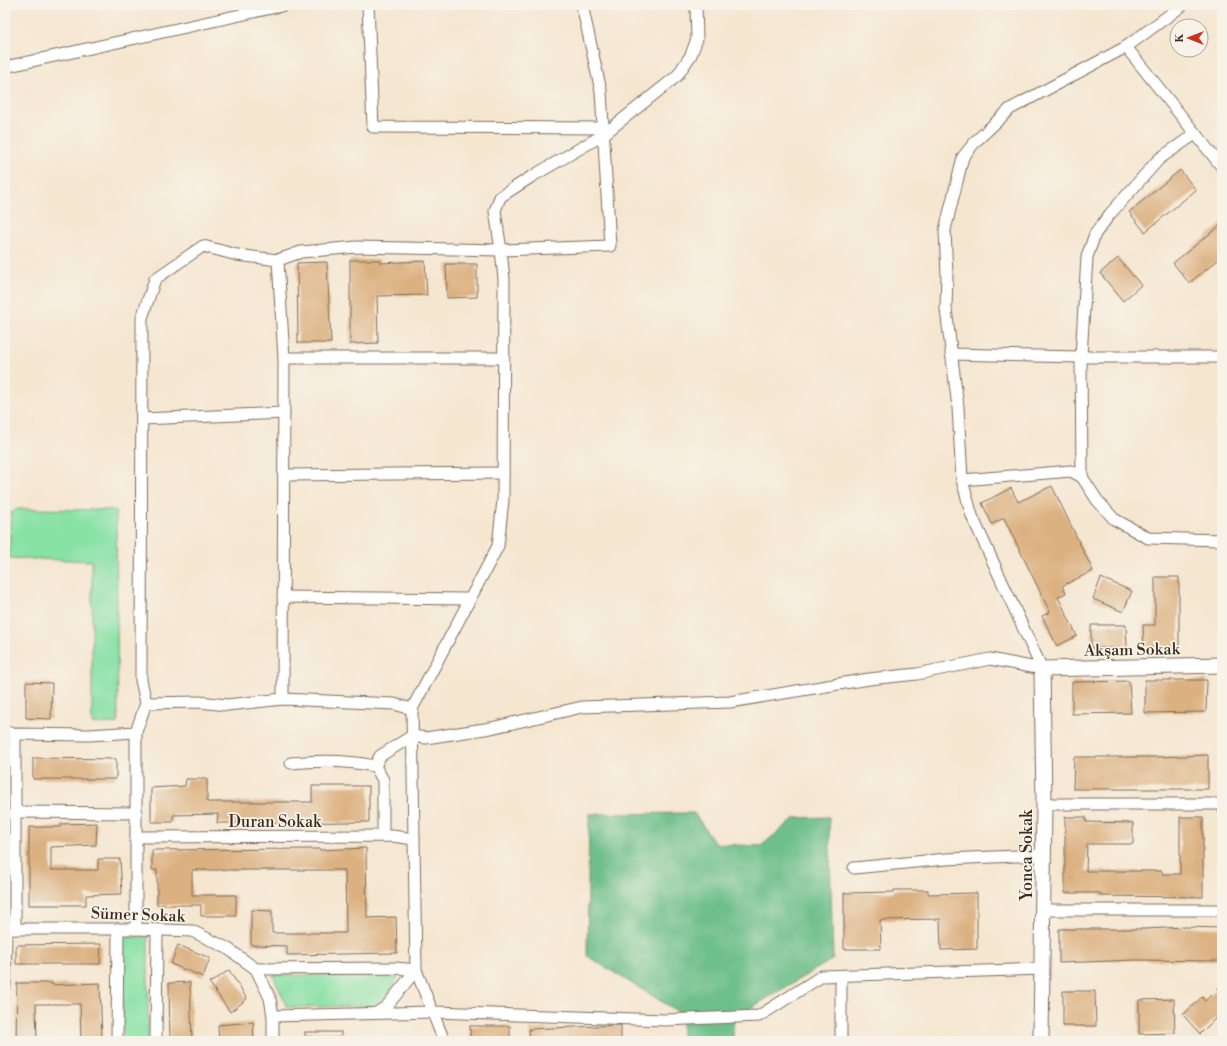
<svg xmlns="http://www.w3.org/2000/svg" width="1227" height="1046" font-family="'Libre Bodoni',serif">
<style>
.green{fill:#88e1a5;stroke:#628662}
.forest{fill:#6ebf8a;stroke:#547454}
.building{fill:#dcb181}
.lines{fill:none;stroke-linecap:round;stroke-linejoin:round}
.street-casing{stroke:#7c6c5c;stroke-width:13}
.secondary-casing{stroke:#7c6c5c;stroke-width:17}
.street{stroke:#fff;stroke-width:11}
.secondary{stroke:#fff;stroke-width:15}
.labels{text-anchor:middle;stroke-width:3.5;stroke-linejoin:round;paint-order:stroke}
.street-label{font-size:16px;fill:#3b2a1e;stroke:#f7f3e8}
</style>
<rect width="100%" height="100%" fill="#f7f3e8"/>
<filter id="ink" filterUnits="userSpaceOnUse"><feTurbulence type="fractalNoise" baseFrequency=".025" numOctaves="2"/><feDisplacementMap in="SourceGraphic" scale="8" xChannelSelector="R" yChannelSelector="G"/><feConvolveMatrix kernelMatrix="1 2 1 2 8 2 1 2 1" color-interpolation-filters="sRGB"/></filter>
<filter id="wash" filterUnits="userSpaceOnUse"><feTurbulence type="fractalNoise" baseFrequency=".012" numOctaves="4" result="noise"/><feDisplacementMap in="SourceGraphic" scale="16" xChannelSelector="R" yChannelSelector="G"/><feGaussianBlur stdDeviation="0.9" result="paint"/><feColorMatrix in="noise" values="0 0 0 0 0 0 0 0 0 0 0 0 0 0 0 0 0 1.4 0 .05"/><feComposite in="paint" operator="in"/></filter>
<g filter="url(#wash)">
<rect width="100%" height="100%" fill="#f5e6d0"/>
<g class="green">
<polygon points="17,509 116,510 118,723 92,724 92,561 9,558 11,513"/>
<rect x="123" y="937" width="25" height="104"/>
<path d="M273,975l125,1c-6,13 -12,22 -26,30l-85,1z"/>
</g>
<polygon class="forest" points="694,813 716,844 761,846 795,818 829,817 833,959 734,1018 733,1041 682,1041 682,1014 587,956 589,814"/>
<g id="blocks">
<g class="building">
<polygon points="1180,170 1196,190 1145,232 1129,212"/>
<polygon points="1222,224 1222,257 1189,283 1173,263"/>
<polygon points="1118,258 1141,285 1123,301 1100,273"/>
<polygon points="350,260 380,260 380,263 425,261 427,295 377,296 378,343 350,344"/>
<polygon points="327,262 331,343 298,343 297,263"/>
<polygon points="446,264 477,264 477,297 447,298"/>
<polygon points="1052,486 1093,571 1062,586 1066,593 1058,597 1077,636 1057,646 1042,616 1050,612 1004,518 992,524 982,503 1011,488 1018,502"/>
<polygon points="1155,577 1179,577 1179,648 1144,649 1143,625 1155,625"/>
<polygon points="1101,578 1132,591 1123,612 1093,599"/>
<polygon points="1091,625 1126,625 1127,648 1091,648"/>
<polygon points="1145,680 1207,680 1206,712 1145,713"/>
<polygon points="1129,681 1131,713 1072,714 1072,682"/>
<polygon points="26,682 52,683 51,719 26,718"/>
<polygon points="1208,755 1208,789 1073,789 1074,757 1158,757"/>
<polygon points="33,758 116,759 116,779 33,779"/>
<polygon points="186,779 207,779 207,802 312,802 312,786 369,786 369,822 217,823 218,814 173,815 173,822 151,822 151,788 185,786"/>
<polygon points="1065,817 1086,817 1086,822 1133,823 1133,844 1087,844 1086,871 1162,871 1162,874 1180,874 1180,817 1203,817 1203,897 1100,896 1100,893 1065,893"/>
<polygon points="97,823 96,845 51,847 51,870 98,870 98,859 120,859 122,894 86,895 86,905 29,905 29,827 61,827 61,824"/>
<polygon points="366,848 367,918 396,917 397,953 287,955 287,946 251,945 251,910 272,911 272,933 346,933 345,870 192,870 192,895 236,895 236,916 201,916 201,905 157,905 157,870 152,870 152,850 320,849 320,850"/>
<polygon points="894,890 928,890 928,894 977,893 977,949 941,950 940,919 880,920 881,949 844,949 844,893 894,892"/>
<polygon points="1186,927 1221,928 1220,961 1135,960 1059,963 1059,929 1144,929"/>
<polygon points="101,944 100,964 16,964 16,945"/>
<polygon points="178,945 210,958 203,977 171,964"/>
<polygon points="229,970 247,999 230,1012 209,982 213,981"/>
<polygon points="190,982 192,1041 170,1041 169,983"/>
<polygon points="17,983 52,983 52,985 100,983 102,1041 81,1041 80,1004 36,1004 37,1041 16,1041"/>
<polygon points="1222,984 1222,1012 1200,1034 1183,1015 1202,997 1205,1001"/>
<polygon points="1063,991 1095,991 1096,1026 1063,1026"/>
<polygon points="1174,999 1175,1033 1139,1034 1139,1000"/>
<polygon points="253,1022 254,1041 219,1041 218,1025"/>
<polygon points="621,1025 621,1041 530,1041 529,1029"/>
<rect x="470" y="1026" width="40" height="15"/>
<rect x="305" y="1032" width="36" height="9"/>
</g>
</g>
</g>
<g filter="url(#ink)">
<use href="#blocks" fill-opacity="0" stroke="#7c6c5c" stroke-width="1"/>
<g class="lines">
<g class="street-casing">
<g id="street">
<polyline points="368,5 373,127 603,128"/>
<polyline points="1126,47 1222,167"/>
<polyline points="5,67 285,5"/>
<polyline points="951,354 1081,357 1222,357"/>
<polyline points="284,358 503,358"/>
<polyline points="142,419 284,413"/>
<polyline points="284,475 503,473"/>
<polyline points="1082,477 1081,357 1087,257 1095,234 1110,214 1159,159 1195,134"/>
<polyline points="962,480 1071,471 1082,477 1097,500 1114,519 1148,538 1222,540"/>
<polyline points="283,597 470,599"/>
<polyline points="1042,669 972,516 962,480 958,407 946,309 947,275 945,230 963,157 975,142 1010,109 1126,47 1183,5"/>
<polyline points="283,699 284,358 278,260 301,252 357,247 501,250 495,211 500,197 531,177 603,135 677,76 691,55 697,39 696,5"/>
<polyline points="146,703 199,702 227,705 283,699 394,704 412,709"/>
<polyline points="5,732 15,734 89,735 136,732"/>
<path d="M291,763c29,-3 56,-3 84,3l8,14v56"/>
<polyline points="375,766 380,756 412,736 426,738 491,728 582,707 730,702 869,679 917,674 990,659 1042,669"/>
<polyline points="1044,804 1222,804"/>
<polyline points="15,812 136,813"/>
<polyline points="136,837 392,836 414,839"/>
<polyline points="854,868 946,859 1044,855"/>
<polyline points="1043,910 1222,910"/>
<polyline points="5,929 136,929 192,931 227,948 256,969 270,998 273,1016 273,1041"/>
<polyline points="15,929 15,734"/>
<polyline points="136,929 136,732 146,703 141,680 142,318 155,279 203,246 237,255 278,260"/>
<polyline points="256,969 396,968 416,970 386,1007 376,1013"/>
<polyline points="5,985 6,929"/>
<polyline points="273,1016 433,1012 665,1020 759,1016 822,976 1043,969"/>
<polyline points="117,1041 118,929"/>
<polyline points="156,1041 157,930"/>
<polyline points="444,1041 416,970 412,709 498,546 503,500 504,279 501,250 610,246 601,91 582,5"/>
<polyline points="841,1041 841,976"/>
</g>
</g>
<g class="secondary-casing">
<polyline id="secondary" points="1041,1041 1044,804 1042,669 1222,665"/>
</g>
<use href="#street" class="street"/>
<use href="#secondary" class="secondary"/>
</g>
</g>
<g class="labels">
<g class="street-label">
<text transform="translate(1132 649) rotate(-1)" y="6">Akşam Sokak</text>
<text x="275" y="827">Duran Sokak</text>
<text transform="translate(1026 855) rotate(-90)" y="6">Yonca Sokak</text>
<text transform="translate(138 914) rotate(2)" y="6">Sümer Sokak</text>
</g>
</g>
<rect width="1227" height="1046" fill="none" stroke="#f7f3e8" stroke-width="20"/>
<g transform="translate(1189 38) rotate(270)"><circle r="19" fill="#f7f3e8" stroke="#aca397"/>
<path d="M0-3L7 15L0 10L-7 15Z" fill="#c8321e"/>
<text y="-6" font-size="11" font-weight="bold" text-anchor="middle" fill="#3b2a1e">K</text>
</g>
</svg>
